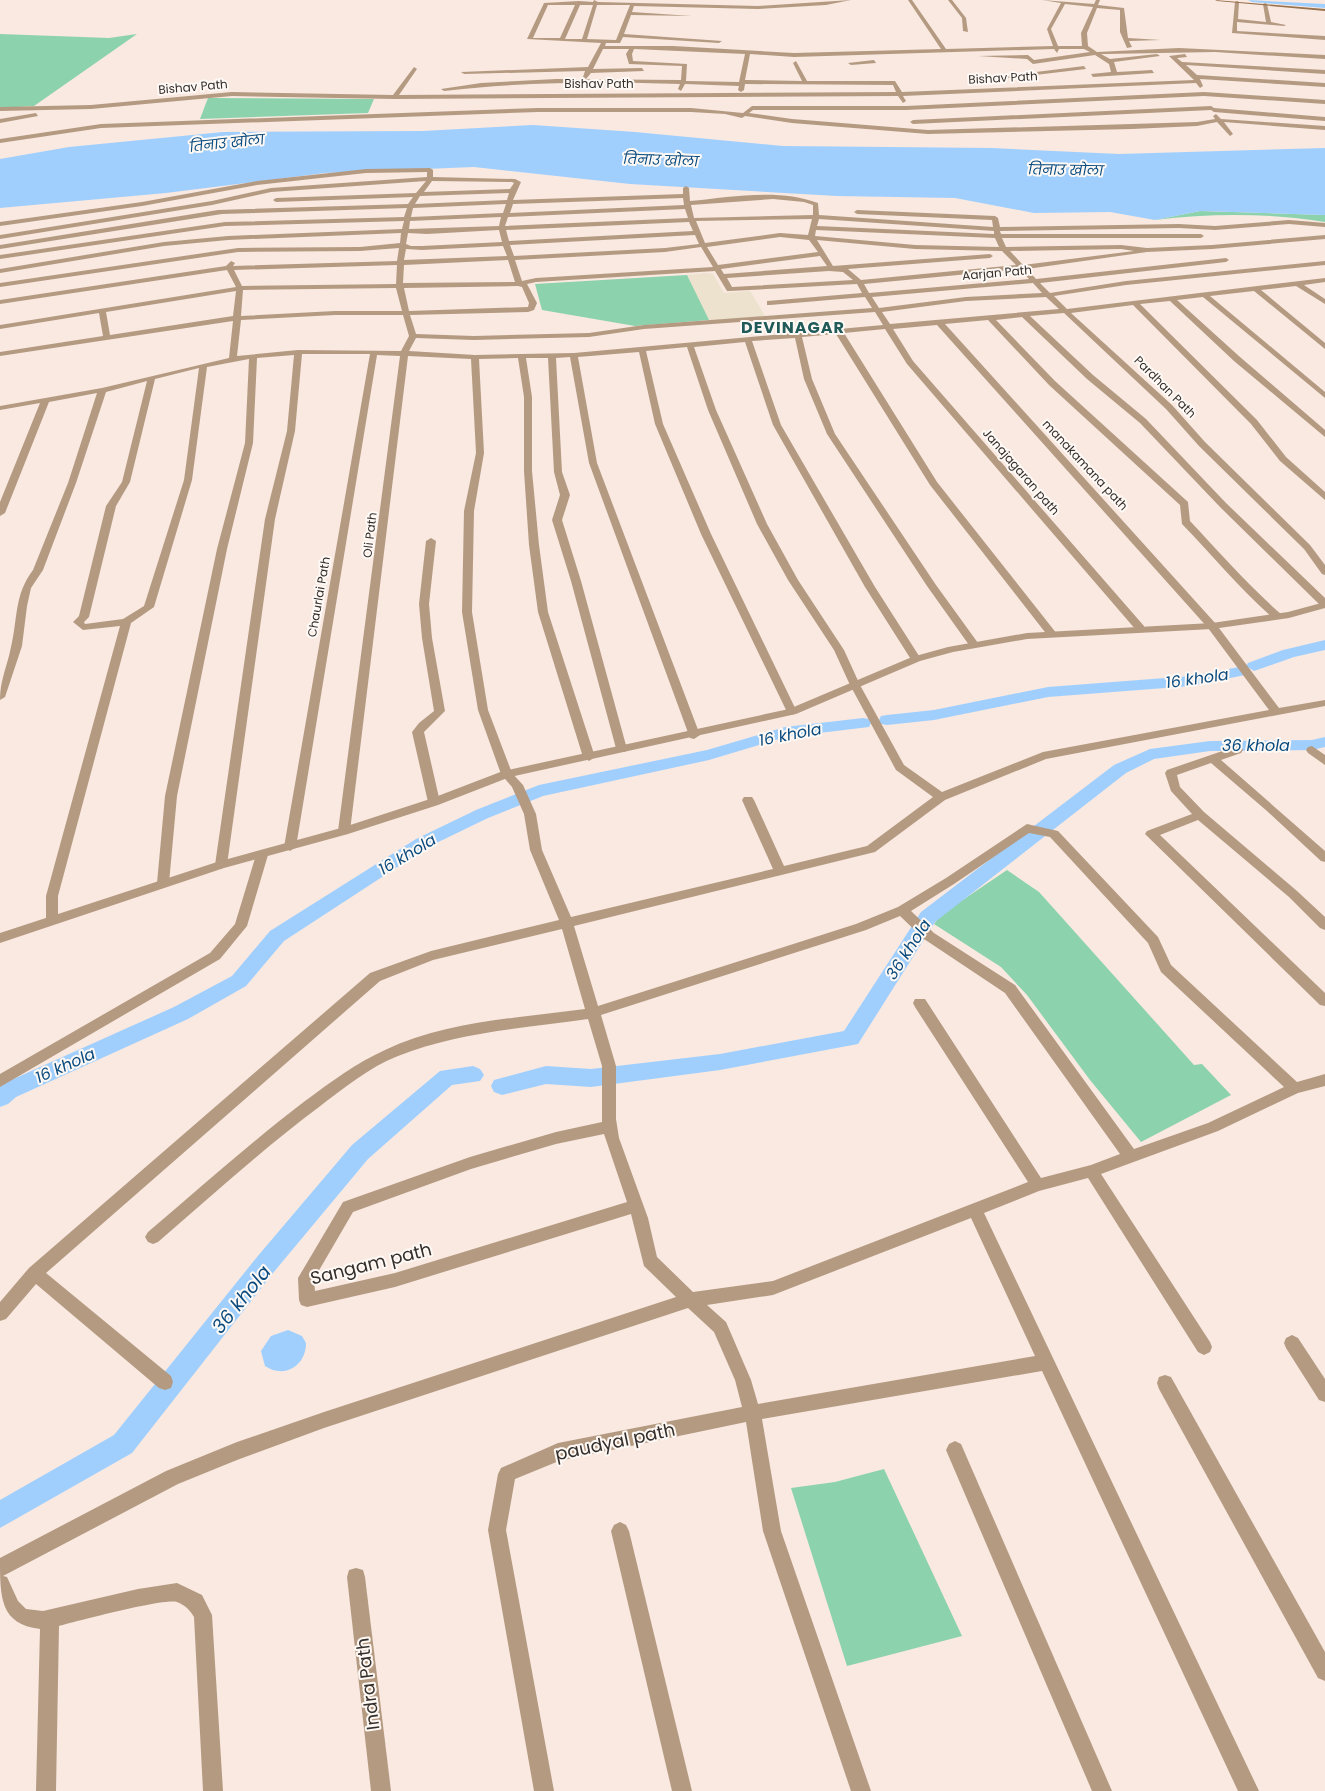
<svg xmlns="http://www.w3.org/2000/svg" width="1325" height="1791" font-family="Poppins,'Noto Sans Devanagari',sans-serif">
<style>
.education{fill:#ece2cd}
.green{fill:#8bd2ad}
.water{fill:#a0cffe}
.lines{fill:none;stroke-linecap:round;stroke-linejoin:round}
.canal{fill:#a0cffe;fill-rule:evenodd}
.minor{fill:#b59a82;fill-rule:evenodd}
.tertiary{fill:#b59a82;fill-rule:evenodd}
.secondary{fill:#98714d;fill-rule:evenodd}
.labels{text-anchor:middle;stroke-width:4;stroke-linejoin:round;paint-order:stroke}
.far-street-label{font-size:12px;fill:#352f2c;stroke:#fff9f5}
.far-water-label{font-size:14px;font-style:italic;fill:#094b7f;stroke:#fff9f5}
.far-district-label{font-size:16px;font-weight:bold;letter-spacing:1px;fill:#205b5a;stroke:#fff9f5}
.water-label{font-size:16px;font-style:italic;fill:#094b7f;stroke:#fff9f5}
.near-street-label{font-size:18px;fill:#352f2c;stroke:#fff9f5}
.near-water-label{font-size:19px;font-style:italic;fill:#094b7f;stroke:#fff9f5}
</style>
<rect width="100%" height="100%" fill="#f9e9e1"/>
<polygon class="education" points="706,273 713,274 724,293 750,291 765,316 709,321 687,275"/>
<g class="green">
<polygon points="0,34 109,38 137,34 34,106 0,108"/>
<polygon points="208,98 374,99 368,113 200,119"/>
<path d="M1200,211l125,4v7c-56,-9 -113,-9 -170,-2z"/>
<polygon points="687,275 709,320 635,326 542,310 535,284"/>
<polygon points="1007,870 1039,892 1194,1065 1202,1064 1231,1095 1141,1142 1090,1080 1027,995 1001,967 934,924 942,914"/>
<polygon points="884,1469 962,1636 847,1666 791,1488 835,1482"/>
</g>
<g class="water">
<polygon points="533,125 635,132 783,146 992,148 1119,154 1325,148 1325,215 1200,211 1155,220 1110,212 1034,213 955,198 837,196 630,184 474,167 325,173 166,193 0,208 0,159 69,147 223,132 423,131"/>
<path d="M288,1330l14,6 4,7c0,23 -22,36 -41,23l-4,-15 10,-15z"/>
</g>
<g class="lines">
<g class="canal">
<polygon points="1248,0 1325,4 1325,8 1252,2"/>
<polygon points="1325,640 1325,650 1294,657 1254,671 1246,666 1248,663 1283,650"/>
<polygon points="1239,667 1247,672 1245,675 1191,686 1048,697 934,720 887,725 881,724 879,720 881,716 887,715 934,710 1048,687 1191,676"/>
<polygon points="863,718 869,719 871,723 869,727 786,737 709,760 543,796 488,818 428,847 284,941 246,986 188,1019 16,1097 8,1104 0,1107 0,1085 174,1007 232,976 270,931 416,839 476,810 539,785 707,750 785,727"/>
<polygon points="1325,737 1325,747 1312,750 1210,751 1154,759 1126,773 935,922 858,1044 720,1070 591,1087 546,1084 502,1095 494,1092 491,1086 494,1080 546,1066 591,1069 720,1054 844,1031 921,912 1114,765 1150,749 1210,741 1312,740"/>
<polygon points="473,1066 480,1069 484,1075 480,1081 452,1085 368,1159 273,1273 132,1453 0,1528 0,1500 114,1435 257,1257 352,1145 440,1071"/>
</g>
<g class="minor">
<path d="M594,0l4,2 160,4 93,-6 -25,5 -68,4 -124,-3 -2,6 60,4 -61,-1 -7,19 98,7 -3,2 -96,-6 -3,6h-14l-1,3h68l121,7 147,-4 -33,-49h4l34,49 107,-3 -6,-17 14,-26 -19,-3 52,4 2,-4h4l-2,5 26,3 4,30 33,2 -32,1 3,6 -5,1 -7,-16v-22l-23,-2 -10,25 1,13 9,6 82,-4 146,7v4l-110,-7 -109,2h-5l9,5 47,-5 3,2 -46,6 3,10 35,-2 2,3 -61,4 -2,-3 20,-2 -2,-8 -14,-9 -62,9 -6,-5 -49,-3 50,-1 6,5 56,-8 -6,-3h-25l-2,4 -3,-4 -260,8 -44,-3 -5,26 57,1 -9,-18 3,-2 11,20h88l7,11 292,-12 -25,-24 16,-2 2,3 -10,1 5,4 143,8v4l-139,-9 11,10 128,8v4l-125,-8 3,7 -3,2 -4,-5 -293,13 3,5 -3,2 -5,-7 -503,3 -163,-3 -141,13 -91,2v-4l91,-2 141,-13 161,3 21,-28 3,2 -18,26 497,-3 -3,-7 -148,-1 -1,6 -3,2 -3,-2 1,-4 -54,-2 -4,7 -3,-2 2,-5c-79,-3 -157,-2 -236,7l-3,-2 40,-6 75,-4 125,1 1,-14 -53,-2 -3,-10 3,-5h-26l-10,20 49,-1 2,3 -53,2 -5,6 -3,-2 2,-6 -121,3 -3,-2 127,-5 13,-24 -74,-4 17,-36 35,-2 14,1zM1065,4l28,3 -12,26 1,13h-24l-7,-17zM548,5h27l-15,33h-27zM580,5h13l-11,34h-17zM597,5h33l-14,35 -29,-1zM634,49l111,5 -6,28 -53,-1 1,-17 -54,-3 -1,-7z"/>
<polygon points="948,0 952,0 966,18 968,32 963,31 962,18"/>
<polygon points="1237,1 1239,2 1238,19 1266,22 1263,4 1265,3 1267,4 1271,22 1286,25 1284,26 1237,22 1237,31 1325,36 1325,40 1232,33 1235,2"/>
<polygon points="874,60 876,63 851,65 848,63"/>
<polygon points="1084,66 1086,69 1000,79 997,77"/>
<polygon points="1204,92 1325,100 1325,104 1204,96 906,110 753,110 749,113 792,119 928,130 1197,122 1215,119 1213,116 1216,114 1221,119 1325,126 1325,130 1224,122 1233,134 1230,136 1217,122 1197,126 1132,129 928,134 792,123 745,116 742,118 725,114 691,112 538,112 101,128 0,143 0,139 101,124 538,108 691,108 743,113 752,106 906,106"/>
<polygon points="1211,106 1214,108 1325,117 1325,121 1214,112 1211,110 913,124 910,122 913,120"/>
<polygon points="36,113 38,116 0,123 0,119"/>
<path d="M430,168l3,2v7l82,2 6,3 -8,18 170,-6v-6l3,-2 3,2 1,13c41,-4 89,-13 128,2l1,12 174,12 -1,-7 -135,-6 -3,-2 3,-2 138,6 3,2 2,9 179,-3 36,2 74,-6 36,3v4l-36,-3 -74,6 -36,-2 -179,3 1,3h200l3,2 -3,2h-199l4,9 115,-2 26,3 65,-3 113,-10v4l-113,10 -65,3 -120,17 9,10 190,-21 3,2 -3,2 -186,21 10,10 76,-12 199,-20v4l-199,20 -72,11 13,13 258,-31v4l-21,3 21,14v5l-29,-18 -35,4 64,53v6l-71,-58 -44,5 115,96v6l-122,-101 -26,3 63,57 85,73v7l-91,-76 -64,-60 -30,3 117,116 29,37 39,35v8l-45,-39 -29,-37 -118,-119 -62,8 101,92 33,37 105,103 15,20v10l-3,-1 -18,-25 -105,-103 -33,-37 -102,-96 -34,3 63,59 53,44 80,84 99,95v9l-4,-1 -101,-99 -80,-84 -53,-44 -65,-62 -26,3 59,61 133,121 2,19c30,32 59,65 92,94v4h-8c-33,-29 -61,-63 -92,-95l-2,-19 -131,-120 -61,-65 -43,4 271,300 63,84 46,-8v6l-279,53 -101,41 -70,52 -301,74 24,80 258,-82 42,-17 48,-29 81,-54 31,7 100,106 13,28 126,117 28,-8v12l-27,7 -80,38 -117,43 109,168 2,5 -2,5 -6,3 -6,-3 -110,-174 -49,13 -55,22 275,578h-21l-196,-420 -280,48 19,112 90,260h-20l-88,-260 -17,-109 -187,39 -44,18 -9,51 48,261h-20l-46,-261 10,-56 3,-6 57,-25 184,-36 -7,-27 -21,-48 -26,-24 -364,120 -87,32 -59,24 -175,92 4,1 11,24 8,8 17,2 95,-22 39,-6 25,12 10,20 11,176h-20l-9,-174c-4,-7 -9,-12 -17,-15 -13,-4 -99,19 -118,24l-3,165h-20l4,-162c-40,-5 -40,-31 -40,-71l166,-87 71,-29 87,-30 352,-115 -32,-31 -13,-52 -236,73 -88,20 -6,-2 -2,-5 -1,-22 45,-76 127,-45 86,-25 46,-10v-56l-14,-47c-63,9 -129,13 -190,37 -30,12 -54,32 -79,51 -56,42 -108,89 -161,135l-5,2 -5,-2 -3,-5 3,-5c52,-44 103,-90 157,-131 26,-19 51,-38 80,-51 61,-29 134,-32 200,-41l-23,-80 -129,31 -53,21 -334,292 125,103 2,6 -2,6 -6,2 -6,-2 -123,-104 -30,35 -6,2v-19l29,-34 341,-295 61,-22 128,-31 -29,-70 -6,-36 -12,-27 -11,-13 -23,-64 -16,-98 2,-101 12,-58 -5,-94 -63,-3 -58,475 -6,4 -6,-4 62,-475 -23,-1 -81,492 -6,4 -6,-4 86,-493h-68l-7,77 -20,88 -48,346 -6,4 -6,-4 50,-346 22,-88 7,-76 -37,3 -4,85 -26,106 -50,247 -8,87 -6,4 -6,-4 8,-87 52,-247 28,-106 4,-84 -42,8 -15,113 -38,127 -23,16 -73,273v24l-2,3h-8l-2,-3v-24l74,-270 -37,4 -10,-8 6,-6 27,-110 16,-24 25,-101 -41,11 -30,91 -33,87 -12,18 -4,18 -5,40 -17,51 -5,3c0,-20 7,-33 11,-53 7,-29 3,-52 22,-77l35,-87 29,-90 -48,9 -44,111 -5,3v-14l40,-99 -40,7v-4l102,-18 127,-30 4,-37 -233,35v-4l103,-16 -4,-23 -99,16v-4l236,-38 -9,-17 -227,34v-4l226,-34 5,-5 4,2 -2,3 164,-5 2,-13 -39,3 -122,1 -238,35v-4l238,-35 122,-1 40,-4 1,-10 -173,7 -64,6 -164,27v-4l164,-27 64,-6 174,-7 2,-8 -179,5 -225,33v-4l225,-33 179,-5 3,-9 -185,6 -222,35v-4l218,-35 190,-6 5,-7 -137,5 -3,-2 3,-2 140,-5 10,-12 -155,11 -59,13 -212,34v-4l212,-34 59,-13 156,-11v-5l-61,1 -109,12 -115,21 -142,20v-4l142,-20 115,-21 109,-12zM432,181l80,1 2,1 -4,6 -86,3zM509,193l-2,7 -92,4 5,-8zM683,198l1,7 -174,8 3,-9zM773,199l31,3 9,3v10l-119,3 -3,-13zM506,204l-3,9 -92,4 2,-9zM685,209l3,9 -183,8 3,-9zM501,217l-2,9 -90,3 1,-8zM812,219l-4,16 -28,-2 -75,10 -9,-22zM819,219l175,12v3l-177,-8zM689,222l4,9 -184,10 -3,-11zM499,230l3,12 -80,4h-11l-5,-2 2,-11 19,1zM816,230l179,8 4,9 -84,-2 -100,-9zM695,235l4,9 -34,4 -151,8 -4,-11zM780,237l29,3 9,12 -100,13 -11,-18zM817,240l98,9 87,2 14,14 -155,15 -13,-11 142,-11 3,-2 -3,-2 -157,12zM503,246l4,10 -103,4 2,-11 16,1zM701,247l12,20 -177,11 -14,3 -7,-21 150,-8zM1121,249l13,2 -111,14 -13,-14zM820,256l7,10 -103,8 -3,-5zM508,260l7,22 -112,1 1,-18zM397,265l-1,19 -154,2 -8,-16zM1020,269l9,10 -160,14 -5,-9zM715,271l12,20h3l127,-7 5,9 -95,8v4h3l95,-8 7,11 -228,17 -55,8 -115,3 -58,-2 -6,-19 118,-3 6,-2 3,-7 -10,-19 9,-2zM829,271l14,1 10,8 -121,7 -5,-9zM1033,283l9,10 -76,4 -87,11 -7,-11zM518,286l4,1 7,16 -1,4 -119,4 -5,-23zM396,288l6,23h-67l-94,5 2,-26zM236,291l-3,25 -123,19 -4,-23zM1046,297l13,12 -169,15 -8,-12 84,-11zM875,312l8,13 -309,28 -99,2 -66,-4 7,-13 58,2 115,-3 55,-8zM335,315h68l6,21 -8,15 -103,-1 -61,6 4,-36zM937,325l271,303 61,82 -226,42 -101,40 -38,-27 -44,-80 -16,-35 -46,-70 -31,-56 -51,-114 -22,-63 51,-5 28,83 92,162 47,74h8l1,-2 -46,-72 -94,-162 -29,-84 43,-3 9,41 23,55 100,152 42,59 4,1 5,-3 -42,-58 -101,-151 -23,-55 -10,-42 34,-3 94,151 118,151 4,1 5,-3 -120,-152 -93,-149 41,-4 22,35 229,266h8v-4l-231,-265 -20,-32zM687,347l21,63 49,114 31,56 46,70 16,35 46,85 37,27 -66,49 -83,20 -30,-66 -2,-3h-8l-2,3 31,69 -202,48 -29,-67 -6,-36 -13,-29 -11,-12 -24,-63 -16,-98 2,-101 10,-58 -5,-94 39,-1 6,39v74l5,74 9,67 45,145 6,4 6,-4 -47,-145 -9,-67 -7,-74v-74l-6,-39h22l6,114 6,23 -8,25 19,61 46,171h8l2,-3 -46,-168 -19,-61 8,-25 -8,-23 -6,-114 14,-1 19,106 101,275 4,1 6,-4 -103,-272 -19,-106 61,-5 16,72 46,110 86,178 5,3 5,-3 -86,-178 -48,-110 -17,-73zM199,368l-15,112 -40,126 -21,13 -38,5 -1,-2 5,-5 27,-111 14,-24 25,-103zM1029,833l21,4 98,106 13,29 123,115 -76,36 -74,26 -119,-164 -81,-52 -23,-22 43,-27zM900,916l24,23 81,54 115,161 -29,11 -50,13 -116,-179h-10l-2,4 2,4 113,175 -255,99 -80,11 -36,-35 -9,-39 -29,-80 -3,-19v-53l-15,-51 265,-85zM604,1134l23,68 -232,71 -80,18 -1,-12 39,-67 118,-43 85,-25zM971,1218l64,138 -277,48 -7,-24 -25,-58 -19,-17 66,-10z"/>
<polygon points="431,538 436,541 429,604 432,638 445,711 424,732 440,802 434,806 428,802 412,732 419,723 434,711 422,638 419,604 426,541"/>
<polygon points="1237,746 1241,747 1243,750 1241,753 1221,760 1325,851 1325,862 1321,861 1267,811 1211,763 1177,775 1180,787 1204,812 1297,891 1325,917 1325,930 1320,928 1289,897 1198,820 1160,835 1325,993 1325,1006 1320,1005 1145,834 1147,831 1192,814 1171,791 1165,773 1167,770"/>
<polygon points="1312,746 1325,755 1325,765 1308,753 1306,750 1308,747"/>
<polygon points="262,851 268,855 247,926 220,959 0,1087 0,1074 210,953 235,924 256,855"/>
<polygon points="1292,1335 1298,1338 1325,1379 1325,1402 1319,1400 1286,1348 1284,1343 1286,1338"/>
<polygon points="1165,1375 1171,1377 1325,1652 1325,1681 1318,1678 1159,1389 1157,1383 1159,1377"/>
<polygon points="955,1441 961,1444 1112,1791 1092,1791 946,1450 949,1444"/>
<polygon points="620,1522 626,1525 629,1531 692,1791 672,1791 611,1531 614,1525"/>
<polygon points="356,1568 363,1570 365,1577 391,1791 371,1791 347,1577 349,1570"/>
</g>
<polygon class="tertiary" points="1325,602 1325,608 1289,618 1212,629 1027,639 953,652 920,661 796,714 510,777 438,805 348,834 224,868 0,943 0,933 217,862 341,828 430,799 503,771 789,709 912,657 948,647 1027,633 1212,623 1288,612"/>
<polygon class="secondary" points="1215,0 1325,9 1325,11 1217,1"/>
</g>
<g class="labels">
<g class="far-street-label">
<text transform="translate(1003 78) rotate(-3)" y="4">Bishav Path</text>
<text x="599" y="88">Bishav Path</text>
<text transform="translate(193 87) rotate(-5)" y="4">Bishav Path</text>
<text transform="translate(997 273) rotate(-5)" y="4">Aarjan Path</text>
<text transform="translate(1165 387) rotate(45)" y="4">Pardhan Path</text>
<text transform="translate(1085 465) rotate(47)" y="4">manakamana path</text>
<text transform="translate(1021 472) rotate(49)" y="4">Janajagaran path</text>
<text transform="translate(370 535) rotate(-83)" y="4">Oli Path</text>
<text transform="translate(319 597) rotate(-80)" y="4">Chaurlai Path</text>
</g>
<g class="far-water-label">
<text transform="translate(227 143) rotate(-6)" y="5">तिनाउ खोला</text>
<text transform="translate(661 160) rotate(2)" y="5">तिनाउ खोला</text>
<text transform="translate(1066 170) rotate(1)" y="5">तिनाउ खोला</text>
</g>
<g class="far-district-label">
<text x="793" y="333">DEVINAGAR</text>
</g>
<g class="water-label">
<text transform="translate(1197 678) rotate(-8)" y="6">16 khola</text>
<text transform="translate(790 734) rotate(-11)" y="6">16 khola</text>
<text x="1256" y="751">36 khola</text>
<text transform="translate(407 854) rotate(-31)" y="6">16 khola</text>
<text transform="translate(908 949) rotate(-57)" y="6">36 khola</text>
<text transform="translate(65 1065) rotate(-24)" y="6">16 khola</text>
</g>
<g class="near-street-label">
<text transform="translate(371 1264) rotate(-14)" y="6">Sangam path</text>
<text transform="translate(615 1442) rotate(-12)" y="6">paudyal path</text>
<text transform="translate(368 1684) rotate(-97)" y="6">Indra Path</text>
</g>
<g class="near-water-label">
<text transform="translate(241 1299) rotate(-51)" y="7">36 khola</text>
</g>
</g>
</svg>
